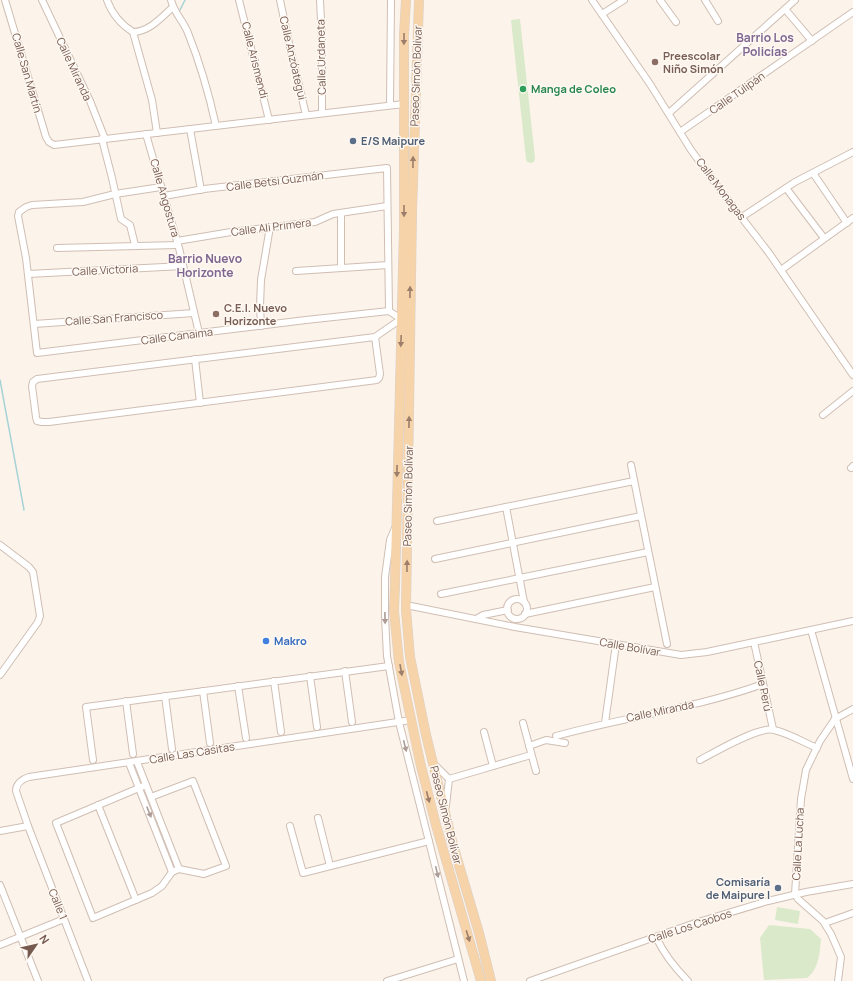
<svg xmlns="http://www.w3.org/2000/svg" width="853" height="981" font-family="Manrope,sans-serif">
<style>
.green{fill:#d9e9c9}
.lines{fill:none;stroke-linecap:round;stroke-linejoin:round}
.stream{stroke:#a7d3d6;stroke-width:1.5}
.street-casing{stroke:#d0beb3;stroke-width:8}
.primary-casing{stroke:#d9d1ce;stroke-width:10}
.street{stroke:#fff;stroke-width:6}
.primary{stroke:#f6d3a8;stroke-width:9}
.oneway{fill:#9c7e6a}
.oneway2{fill:#ad9c95}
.education-dot{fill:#8d6e63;stroke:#fef8f2;stroke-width:1.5}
.leisure-dot{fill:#2e9e5b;stroke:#fef8f2;stroke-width:1.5}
.service-dot{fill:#5c6f8a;stroke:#fef8f2;stroke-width:1.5}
.shop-dot{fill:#3f7fe0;stroke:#fef8f2;stroke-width:1.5}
.labels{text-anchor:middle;stroke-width:3;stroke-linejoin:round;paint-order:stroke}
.education-label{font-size:11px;font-weight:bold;fill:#785e54;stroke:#fef8f2;text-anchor:start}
.street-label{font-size:11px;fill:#765a4f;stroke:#fef8f2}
.leisure-label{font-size:11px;font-weight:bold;fill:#27864d;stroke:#fef8f2;text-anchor:start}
.service-label{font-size:11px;font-weight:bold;fill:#4e5e75;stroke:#fef8f2;text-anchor:start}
.shop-label{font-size:11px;font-weight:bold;fill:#366cbe;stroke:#fef8f2;text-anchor:start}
.neighbourhood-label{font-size:12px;font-weight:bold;fill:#806791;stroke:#fef8f2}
</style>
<rect width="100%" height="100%" fill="#fcf4eb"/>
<g class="green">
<polygon points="520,19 535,158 534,162 531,163 527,162 526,159 511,20"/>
<polygon points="777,907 800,911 798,924 775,920"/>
<path d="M769,925l41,4 11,10c-1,13 -2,30 -14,39l-43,2 -4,-42z"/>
</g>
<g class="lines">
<g class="stream">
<polyline points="180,10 185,0"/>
<polyline points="0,380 24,510"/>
</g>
<g class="street-casing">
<g id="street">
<polyline points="5,0 46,137 49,142 54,145 404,104"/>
<polyline points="42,0 90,101 105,139"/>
<path d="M107,0c5,14 13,24 26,32l19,68 5,33"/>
<path d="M171,0c4,15 12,20 17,33 12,30 21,61 28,93"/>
<polyline points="239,0 269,120"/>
<polyline points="280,0 290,48 306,115"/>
<polyline points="320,0 322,41 322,113"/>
<polyline points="592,0 650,84 691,150 718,187 769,253 853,375"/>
<polyline points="660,0 676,22"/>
<polyline points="705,0 718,21"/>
<polyline points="785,9 812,41"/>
<polyline points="602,14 624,0"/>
<path d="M133,32c16,0 29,-15 40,-25"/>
<polyline points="390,105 391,0"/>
<polyline points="669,113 795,0"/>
<polyline points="190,129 201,190"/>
<polyline points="680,132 853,12"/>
<polyline points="146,134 179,248 199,333"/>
<polyline points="102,139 112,178 121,219 130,225 135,245"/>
<polyline points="813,173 847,223"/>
<polyline points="161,187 115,194 83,202 32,205 26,207 19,212 18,216 26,258 37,353 306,320 389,311 401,319 375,337 37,379 33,382 32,386 36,417 37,421 42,422 49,422 377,380 379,378 380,374 375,337"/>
<polyline points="786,188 824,238"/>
<polyline points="164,196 204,189 387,168 389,311"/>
<polyline points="742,217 795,182 853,152"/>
<polyline points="177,241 231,232 315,222 333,214 387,206"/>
<polyline points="57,248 178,245"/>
<polyline points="341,267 341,213"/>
<polyline points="781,270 853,218"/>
<polyline points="296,271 388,265"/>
<polyline points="28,274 183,266"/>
<polyline points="34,324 194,313"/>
<polyline points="261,326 260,306 261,280 270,227"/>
<polyline points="195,359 200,403"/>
<polyline points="823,415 853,391"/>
<polyline points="631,465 667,644"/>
<polyline points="851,468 853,466"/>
<polyline points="506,507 524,602"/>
<polyline points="437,521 634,481"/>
<polyline points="395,528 390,540 385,577 385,617 387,656 399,722 464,981"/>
<polyline points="0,545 29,567 33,572 40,616 38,622 0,675"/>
<polyline points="435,559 641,516"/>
<polyline points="441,594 648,552"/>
<circle cx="517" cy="609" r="10"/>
<polyline points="406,605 515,627 681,655 707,652 853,621"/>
<polyline points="525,614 655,587"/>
<polyline points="476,619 483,615 508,610"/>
<polyline points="811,630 853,779"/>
<polyline points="754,642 773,729"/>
<polyline points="345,671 352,722"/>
<polyline points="310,676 317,727"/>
<polyline points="274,681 281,732"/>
<polyline points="238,686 246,738"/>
<polyline points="203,691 210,743"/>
<polyline points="165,696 172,749"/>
<polyline points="126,701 133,754"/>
<polyline points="523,723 536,771"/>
<polyline points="605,723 616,644"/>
<polyline points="484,732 493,766"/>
<path d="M556,736c69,-19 140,-28 207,-52"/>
<polyline points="529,746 546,740 565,743"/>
<polyline points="93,760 86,707 389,666"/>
<path d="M700,760c15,-8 59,-34 74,-30 14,3 29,12 43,18"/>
<polyline points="137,762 179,869"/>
<polyline points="129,763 172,872"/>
<polyline points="434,764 449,779"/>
<polyline points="449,779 531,755"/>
<polyline points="146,785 56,823 93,918 152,893 162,886 172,872 179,869 204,874 226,866 193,781 151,797"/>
<polyline points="98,805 136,900"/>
<polyline points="446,806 449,779"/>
<polyline points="318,818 330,866"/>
<polyline points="290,826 303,873 429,841"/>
<polyline points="0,831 28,826"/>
<polyline points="0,885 38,981"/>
<polyline points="825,923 853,913"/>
<path d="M656,937c8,17 18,30 32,44"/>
<polyline points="0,945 64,919"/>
<path d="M88,981l-60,-155 -12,-35c0,-7 6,-12 13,-14l382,-57"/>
<polyline points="387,981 458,959"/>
<polyline points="530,981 695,923 768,901 806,892 853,884"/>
<polyline points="838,981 841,957 831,934 823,921 798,899 795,894 801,799 806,770 820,741 835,719 853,709"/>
</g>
</g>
<g class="primary-casing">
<g id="primary">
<polyline points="406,0 404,35 404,229 395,585 394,611 399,662 420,762 436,825 481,981"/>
<polyline points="419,0 412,211 406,610 410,657 426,735 453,845 479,933 491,981"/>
</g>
</g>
<use href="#street" class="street"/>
<use href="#primary" class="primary"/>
</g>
<defs><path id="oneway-solid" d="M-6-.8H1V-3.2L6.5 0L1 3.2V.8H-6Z"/></defs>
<g class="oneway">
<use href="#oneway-solid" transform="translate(404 39) rotate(91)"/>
<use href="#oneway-solid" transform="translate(413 162) rotate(-89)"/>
<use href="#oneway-solid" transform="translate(404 211) rotate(90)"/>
<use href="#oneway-solid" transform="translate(410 292) rotate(-89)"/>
<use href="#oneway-solid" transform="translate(401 341) rotate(92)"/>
<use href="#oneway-solid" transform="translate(409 422) rotate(-89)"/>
<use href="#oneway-solid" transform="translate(397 471) rotate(91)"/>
<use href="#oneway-solid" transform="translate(407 566) rotate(-89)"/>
<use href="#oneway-solid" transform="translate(401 670) rotate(80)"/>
<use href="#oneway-solid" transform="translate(428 797) rotate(75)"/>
<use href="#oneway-solid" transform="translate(468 936) rotate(73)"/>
</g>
<g class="oneway2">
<use href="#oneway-solid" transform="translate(385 618) rotate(89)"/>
<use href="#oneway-solid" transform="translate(405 746) rotate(76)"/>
<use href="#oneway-solid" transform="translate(149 812) rotate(68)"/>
<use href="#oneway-solid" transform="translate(437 872) rotate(77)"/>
</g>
<g class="education-dot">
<circle cx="655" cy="62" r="4"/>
<circle cx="216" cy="314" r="4"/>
</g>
<circle class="leisure-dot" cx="523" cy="89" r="4"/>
<g class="service-dot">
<circle cx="353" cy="141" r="4"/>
<circle cx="778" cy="888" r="4"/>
</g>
<circle class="shop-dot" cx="266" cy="641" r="4"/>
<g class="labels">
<g class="education-label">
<text x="663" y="60">Preescolar<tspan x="663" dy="13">Niño Simón</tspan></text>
<text x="224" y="312">C.E.I. Nuevo<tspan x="224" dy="13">Horizonte</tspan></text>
</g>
<g class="street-label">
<text transform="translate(321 57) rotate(-91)" y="4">Calle Urdaneta</text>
<text transform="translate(293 58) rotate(77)" y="4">Calle Anzóategui</text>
<text transform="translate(255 60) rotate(76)" y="4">Calle Arismendi</text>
<text transform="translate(74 69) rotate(65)" y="4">Calle Miranda</text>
<text transform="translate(27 73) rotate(74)" y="4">Calle San Martín</text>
<text transform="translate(416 76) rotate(-88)" y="4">Paseo Simón Bolívar</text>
<text transform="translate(737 93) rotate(-35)" y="4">Calle Tulipán</text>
<text transform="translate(275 181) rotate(-7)" y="4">Calle Betsi Guzmán</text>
<text transform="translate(721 189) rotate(53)" y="4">Calle Monagas</text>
<text transform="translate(165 198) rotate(74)" y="4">Calle Angostura</text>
<text transform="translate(271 227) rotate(-7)" y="4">Calle Ali Primera</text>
<text transform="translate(105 270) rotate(-3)" y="4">Calle Victoria</text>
<text transform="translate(114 318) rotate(-4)" y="4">Calle San Francisco</text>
<text transform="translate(177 336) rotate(-7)" y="4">Calle Canaima</text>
<text transform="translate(408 496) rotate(-89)" y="4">Paseo Simón Bolívar</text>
<text transform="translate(630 647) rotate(10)" y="4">Calle Bolívar</text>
<text transform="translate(763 686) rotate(78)" y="4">Calle Perú</text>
<text transform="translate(660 711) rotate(-12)" y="4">Calle Miranda</text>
<text transform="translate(192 753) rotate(-9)" y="4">Calle Las Casitas</text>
<text transform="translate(446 815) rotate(76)" y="4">Paseo Simón Bolívar</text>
<text transform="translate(798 844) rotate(-87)" y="4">Calle La Lucha</text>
<text transform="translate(58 904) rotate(68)" y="4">Calle 1</text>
<text transform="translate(690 926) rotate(-18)" y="4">Calle Los Caobos</text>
</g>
<g class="leisure-label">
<text x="531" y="93">Manga de Coleo</text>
</g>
<g class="service-label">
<text x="361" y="145">E/S Maipure</text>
<text x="770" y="886" text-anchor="end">Comisaría<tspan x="770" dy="13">de Maipure I</tspan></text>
</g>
<g class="shop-label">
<text x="274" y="645">Makro</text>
</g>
<g class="neighbourhood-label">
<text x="765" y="42">Barrio Los<tspan x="765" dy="14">Policías</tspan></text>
<text x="205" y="263">Barrio Nuevo<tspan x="205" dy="14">Horizonte</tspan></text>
</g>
</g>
<g transform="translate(36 945) rotate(56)" stroke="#fef8f2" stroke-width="3" paint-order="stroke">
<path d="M0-3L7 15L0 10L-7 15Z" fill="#765a4f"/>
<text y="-6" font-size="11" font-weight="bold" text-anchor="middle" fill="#765a4f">N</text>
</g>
</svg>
